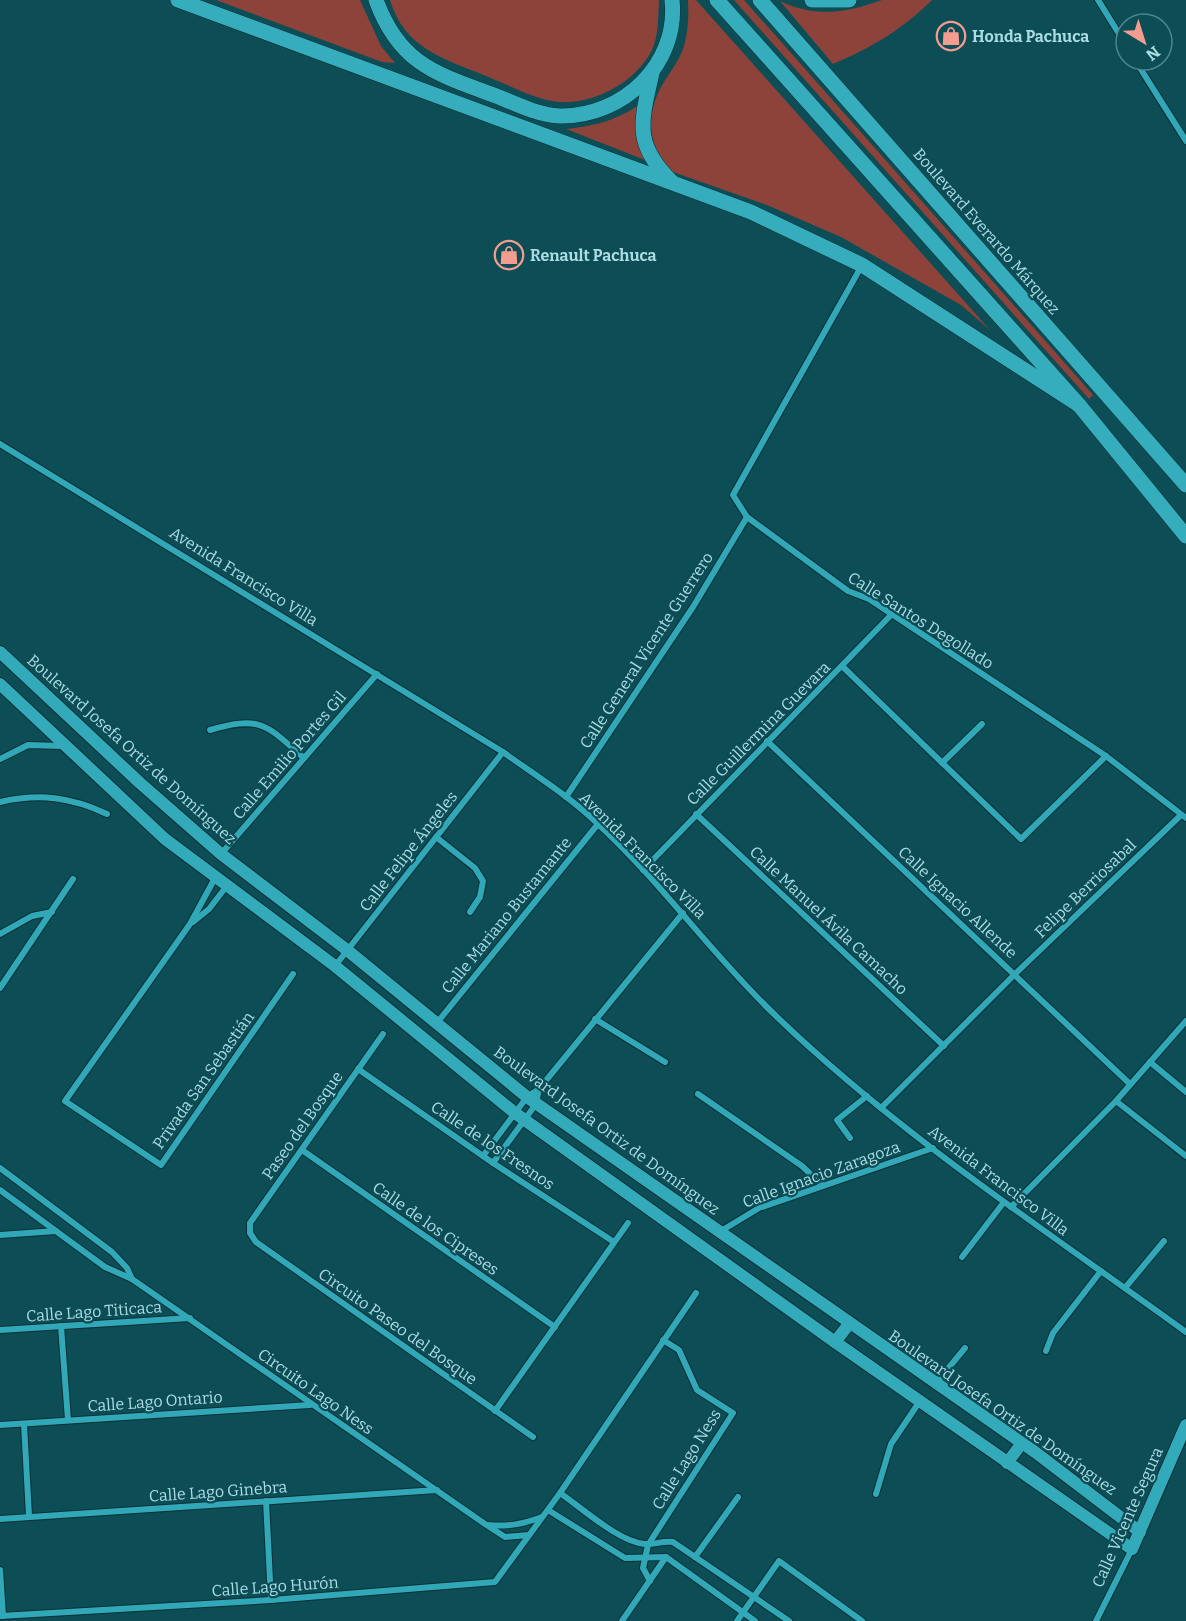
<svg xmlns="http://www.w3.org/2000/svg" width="1186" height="1621" font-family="Bitter,serif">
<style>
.green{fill:#8d433a}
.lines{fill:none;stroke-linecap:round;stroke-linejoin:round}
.street-casing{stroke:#0c3035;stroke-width:8}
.secondary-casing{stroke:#0c3035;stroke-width:14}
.primary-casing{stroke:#0c3035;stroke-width:16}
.street{stroke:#31a8b8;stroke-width:6}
.secondary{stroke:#33aaba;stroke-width:12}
.primary{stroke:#36adbd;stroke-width:15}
.labels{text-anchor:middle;stroke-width:4.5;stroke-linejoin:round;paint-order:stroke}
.poi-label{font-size:16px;font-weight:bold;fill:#abdce4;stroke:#0c4d56;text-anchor:start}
.street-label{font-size:16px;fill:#abdce4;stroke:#0c4d56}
</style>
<rect width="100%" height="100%" fill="#0c4d56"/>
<g class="green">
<polygon points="216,0 360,0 381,46 395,63 382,62"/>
<path d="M390,0h269c-1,16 0,35 -7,50 -16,32 -57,54 -92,52 -25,-2 -51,-17 -74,-26 -42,-17 -82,-28 -96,-76z"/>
<path d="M688,0h8l294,330 -29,-25 -120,-68 -74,-32 -94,-33c-24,-22 -28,-51 -14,-81 7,-15 20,-28 25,-45 4,-14 5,-31 4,-46z"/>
<polygon points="734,0 744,0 1093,395 1089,399"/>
<path d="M882,0h50c-29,29 -61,48 -99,64l-53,-63c36,17 66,12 102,-1z"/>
<path d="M639,105l-4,18 10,37 -79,-31c28,-3 49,-8 73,-24z"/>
</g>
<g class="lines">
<g class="street-casing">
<g id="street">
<polyline points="1098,0 1126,45"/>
<polyline points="1135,60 1186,141"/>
<polyline points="861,267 733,495 747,517 848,591 869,599 1106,756 1186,818"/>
<path d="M0,444l503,308c32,23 66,44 94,71 65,60 116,133 179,193 125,120 271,215 410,316"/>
<polyline points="842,666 1021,839 1106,756"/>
<path d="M210,730c52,-15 56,-5 94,28"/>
<polyline points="767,741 1130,1084"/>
<polyline points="0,759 28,745 62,746"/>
<polyline points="942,763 982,724"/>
<polyline points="566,797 693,607 747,517"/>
<path d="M0,802c39,-9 71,-5 107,12"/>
<polyline points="696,814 944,1046"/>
<polyline points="436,837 475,868 483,881 480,897 470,912"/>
<polyline points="221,854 377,674"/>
<polyline points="643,870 892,614"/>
<polyline points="215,878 190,924 65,1101 161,1165 293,974"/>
<polyline points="193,922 209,909 226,887"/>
<polyline points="0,934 32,916 52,912"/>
<polyline points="335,966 503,752"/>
<polyline points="0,988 73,879"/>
<polyline points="595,1019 665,1062"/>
<polyline points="436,1024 598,824"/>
<polyline points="383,1034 250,1223 250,1233 256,1242 533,1437"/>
<polyline points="1150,1062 1186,1092"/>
<polyline points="358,1069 493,1163 614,1242"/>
<polyline points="698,1094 802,1166 821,1184"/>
<polyline points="1116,1101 1186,1156"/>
<polyline points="881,1108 1015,974 1181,815"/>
<polyline points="850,1138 837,1120 867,1096"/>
<polyline points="302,1150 555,1327"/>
<polyline points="483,1156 527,1097 539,1089 683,913"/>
<polyline points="493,1163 536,1104 539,1089"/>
<polyline points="0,1168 112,1252 127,1268 132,1279"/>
<polyline points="0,1190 105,1267 132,1279 485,1524 505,1537 529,1535"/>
<polyline points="1011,1207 1116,1101 1186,1021"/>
<polyline points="721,1231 759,1208 933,1148"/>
<polyline points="0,1235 56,1231"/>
<polyline points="962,1257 1004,1202"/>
<polyline points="1125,1288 1164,1241"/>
<polyline points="61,1326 68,1420"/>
<polyline points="0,1330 190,1318"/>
<polyline points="1046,1351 1053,1333 1101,1271"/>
<polyline points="936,1383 965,1348"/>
<polyline points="495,1411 628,1223"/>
<polyline points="24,1424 29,1516"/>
<polyline points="0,1425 310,1405"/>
<path d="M560,1493c22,15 59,49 85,51 9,1 15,-3 28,-2l116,79"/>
<polyline points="876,1494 891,1444 920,1401"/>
<polyline points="266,1501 271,1600"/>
<polyline points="548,1510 625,1558 666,1557 755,1621"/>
<polyline points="0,1519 437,1490"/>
<path d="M488,1525c20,2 35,-1 54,-8"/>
<polyline points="695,1557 738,1497"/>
<polyline points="0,1570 3,1616"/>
<polyline points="650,1581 643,1568 648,1545 733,1413 697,1390 679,1350 663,1340"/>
<polyline points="0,1616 271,1600 495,1582 560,1493 696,1293"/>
<polyline points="622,1621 666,1557"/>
<polyline points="737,1621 779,1561 862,1621"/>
<polyline points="1096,1621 1132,1549"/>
</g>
</g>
<g class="secondary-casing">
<g id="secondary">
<polyline points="0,652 140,783 221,854 347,950 527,1097 1035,1452 1140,1532"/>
<polyline points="0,684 165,839 335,966 515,1113 835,1342 1132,1549 1186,1425"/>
<polyline points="835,1342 849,1324"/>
<polyline points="1007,1463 1022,1443"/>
</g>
</g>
<g class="primary-casing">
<g id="primary">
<polyline points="178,0 751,212 862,265 1079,405"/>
<path d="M376,0c24,66 62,74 123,97 19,8 40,18 61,19 63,1 119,-52 112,-116"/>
<polyline points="717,0 1079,405 1186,536"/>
<polyline points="760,0 1186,485"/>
<polyline points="812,0 849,0"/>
<path d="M652,73c-11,49 -19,71 20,109"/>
</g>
</g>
<use href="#street" class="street"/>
<use href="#secondary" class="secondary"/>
<use href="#primary" class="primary"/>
</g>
<defs>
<g id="shop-ring" transform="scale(1.5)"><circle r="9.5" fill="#0c4d56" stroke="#f59c90" stroke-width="1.5"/><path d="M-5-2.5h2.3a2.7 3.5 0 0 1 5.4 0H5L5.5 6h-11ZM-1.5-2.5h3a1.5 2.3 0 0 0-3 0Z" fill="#f59c90"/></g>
</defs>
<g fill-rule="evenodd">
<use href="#shop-ring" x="951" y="36"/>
<use href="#shop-ring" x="509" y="255"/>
</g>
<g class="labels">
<g class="poi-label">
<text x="972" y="42">Honda Pachuca</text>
<text x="530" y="261">Renault Pachuca</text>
</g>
<g class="street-label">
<text transform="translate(987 231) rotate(49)" y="6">Boulevard Everardo Márquez</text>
<text transform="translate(244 576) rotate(32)" y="6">Avenida Francisco Villa</text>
<text transform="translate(921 620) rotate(32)" y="6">Calle Santos Degollado</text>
<text transform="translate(646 650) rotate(-57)" y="6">Calle General Vicente Guerrero</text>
<text transform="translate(758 733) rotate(-45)" y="6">Calle Guillermina Guevara</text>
<text transform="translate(132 749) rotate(42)" y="6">Boulevard Josefa Ortiz de Domínguez</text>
<text transform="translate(289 755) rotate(-49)" y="6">Calle Emilio Portes Gil</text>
<text transform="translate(408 851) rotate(-52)" y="6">Calle Felipe Ángeles</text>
<text transform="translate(643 855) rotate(45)" y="6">Avenida Francisco Villa</text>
<text transform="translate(1085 888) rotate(-44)" y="6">Felipe Berriosabal</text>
<text transform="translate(958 902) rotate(43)" y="6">Calle Ignacio Allende</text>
<text transform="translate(506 915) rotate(-51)" y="6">Calle Mariano Bustamante</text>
<text transform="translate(829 920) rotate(43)" y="6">Calle Manuel Ávila Camacho</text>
<text transform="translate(203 1080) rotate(-55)" y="6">Privada San Sebastián</text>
<text transform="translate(302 1125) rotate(-55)" y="6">Paseo del Bosque</text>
<text transform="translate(607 1130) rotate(36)" y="6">Boulevard Josefa Ortiz de Domínguez</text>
<text transform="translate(493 1145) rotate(34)" y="6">Calle de los Fresnos</text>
<text transform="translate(821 1174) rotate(-20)" y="6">Calle Ignacio Zaragoza</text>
<text transform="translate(999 1180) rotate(37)" y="6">Avenida Francisco Villa</text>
<text transform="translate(436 1228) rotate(35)" y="6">Calle de los Cipreses</text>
<text transform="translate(94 1311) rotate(-4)" y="6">Calle Lago Titicaca</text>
<text transform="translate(398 1326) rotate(35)" y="6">Circuito Paseo del Bosque</text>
<text transform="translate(316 1391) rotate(35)" y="6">Circuito Lago Ness</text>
<text transform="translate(155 1401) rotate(-4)" y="6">Calle Lago Ontario</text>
<text transform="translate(1003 1412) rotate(35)" y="6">Boulevard Josefa Ortiz de Domínguez</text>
<text transform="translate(686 1459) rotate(-58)" y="6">Calle Lago Ness</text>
<text transform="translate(218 1491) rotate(-4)" y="6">Calle Lago Ginebra</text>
<text transform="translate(1127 1517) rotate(-66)" y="6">Calle Vicente Segura</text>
<text transform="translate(275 1586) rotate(-4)" y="6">Calle Lago Hurón</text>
</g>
</g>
<g transform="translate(1144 42) rotate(142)"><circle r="28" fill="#0c4d56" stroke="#4c868f" stroke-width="1.5"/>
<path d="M0-4.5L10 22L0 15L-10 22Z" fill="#f59c90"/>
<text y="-9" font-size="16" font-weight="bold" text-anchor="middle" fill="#abdce4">N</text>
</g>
</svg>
